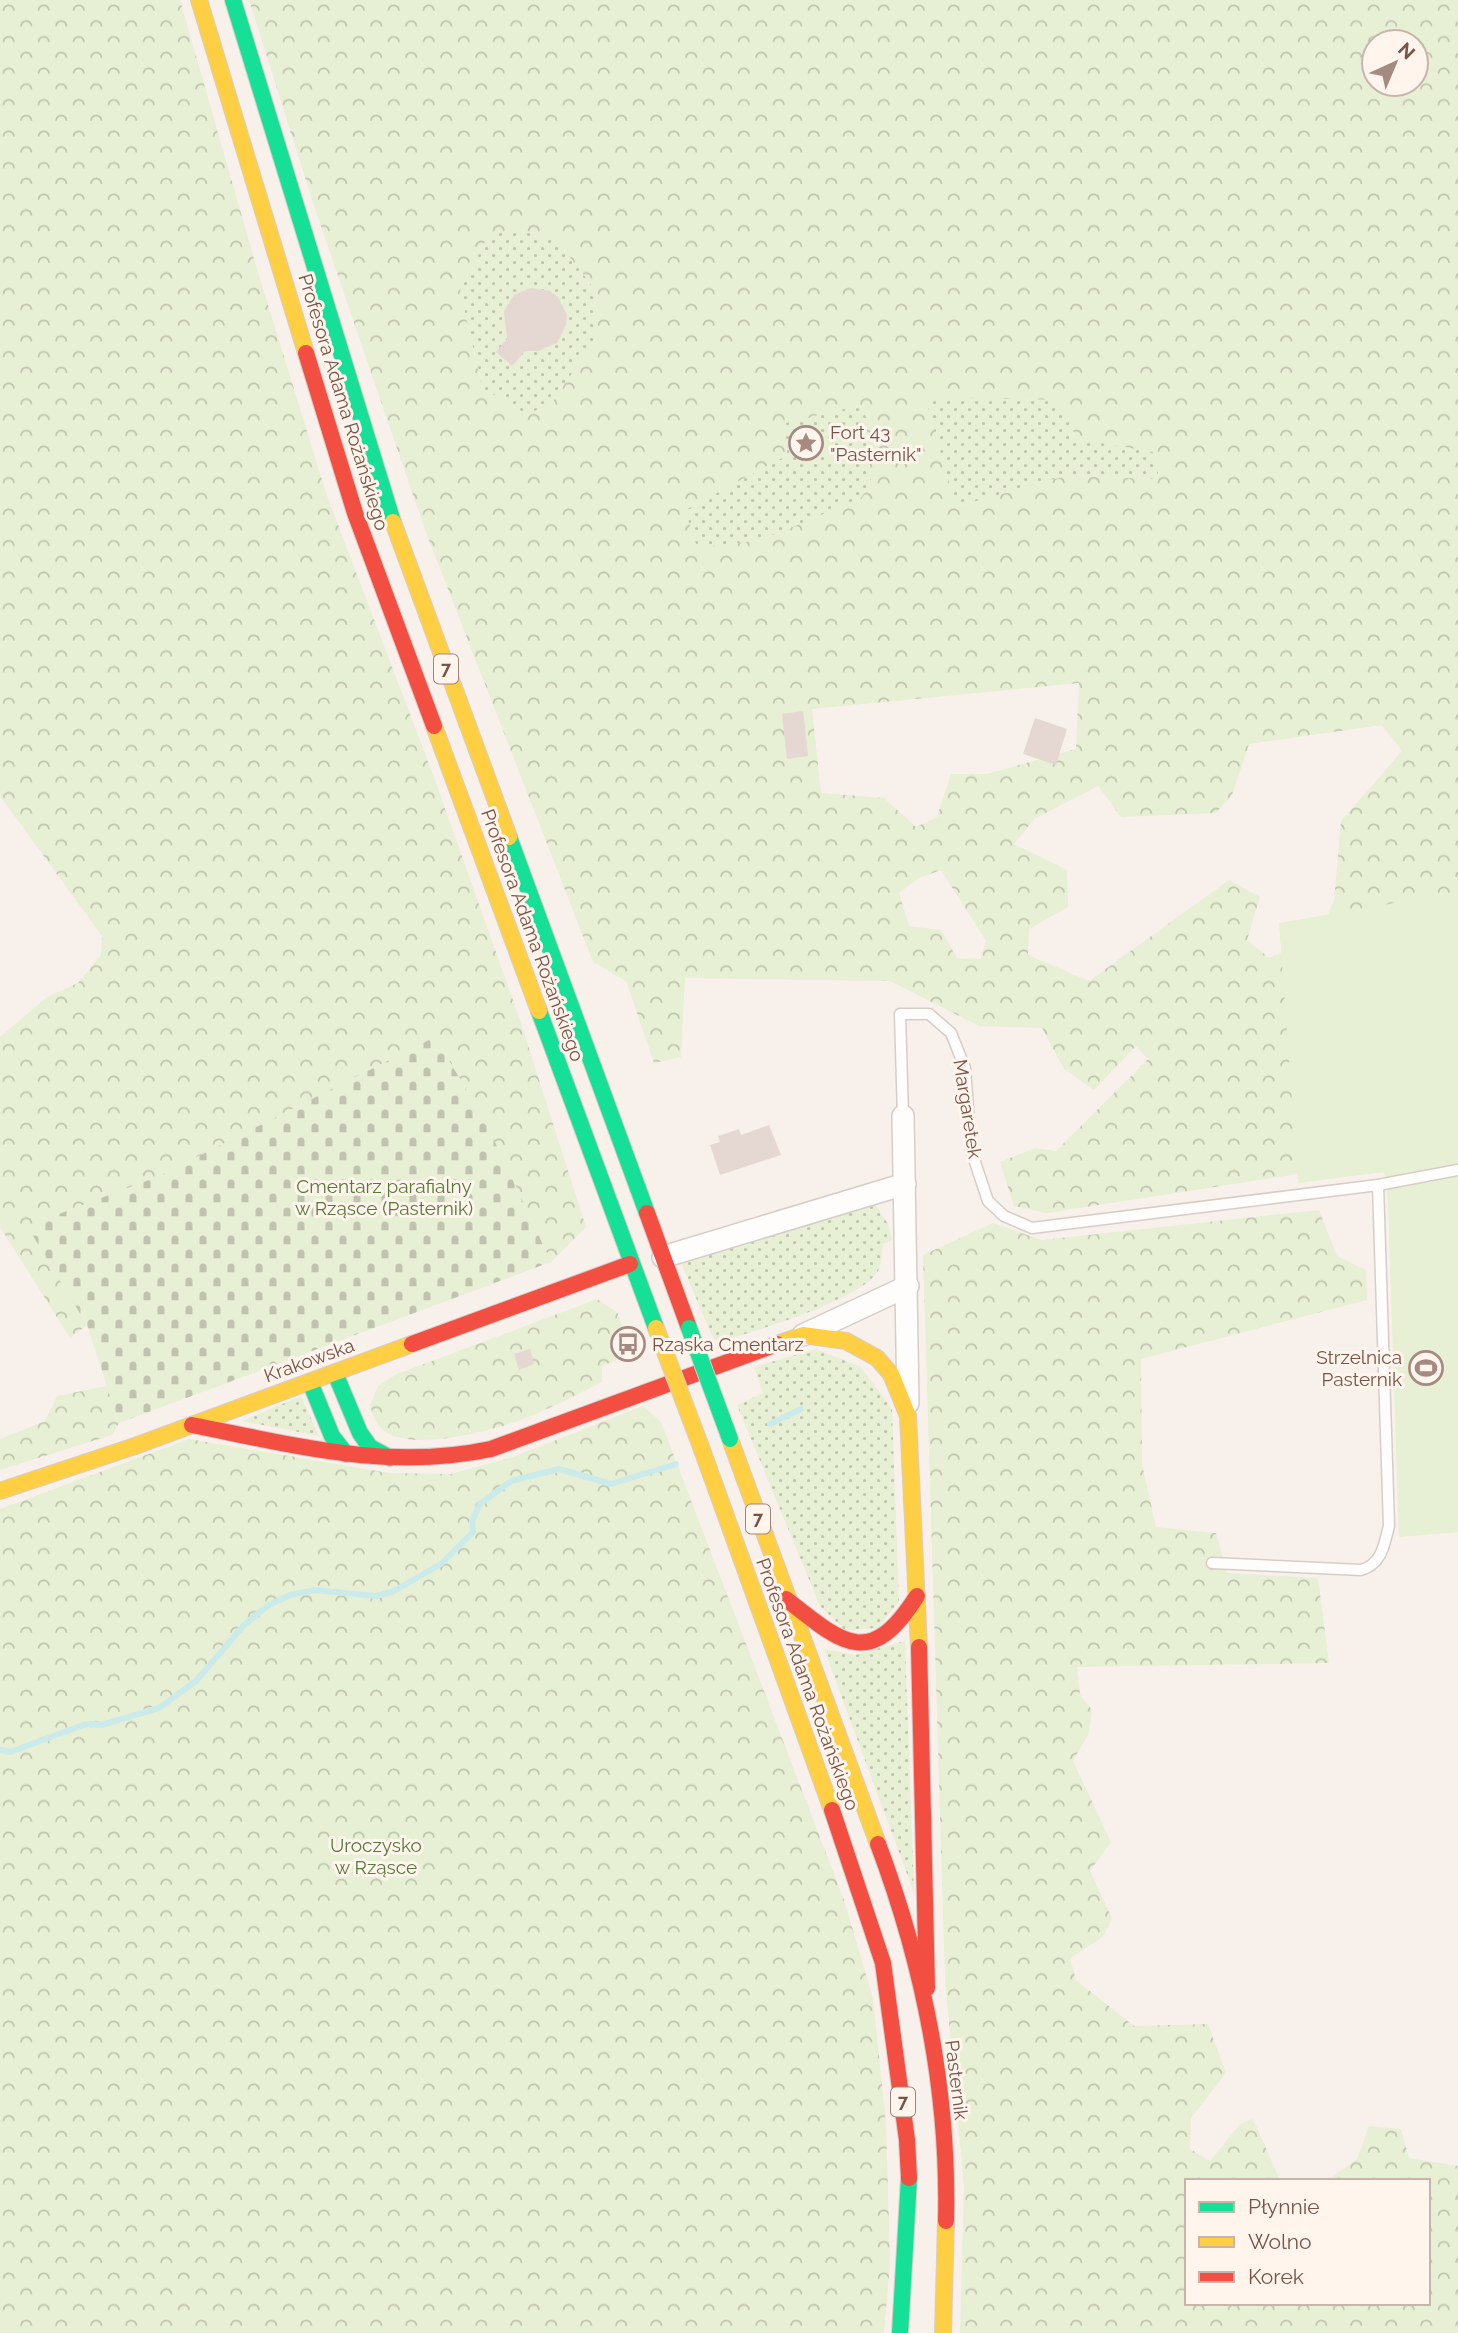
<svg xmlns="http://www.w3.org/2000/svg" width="1458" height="2333" font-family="Raleway,sans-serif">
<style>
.grass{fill:url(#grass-dots)}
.forest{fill:url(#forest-crowns);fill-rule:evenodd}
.cemetery{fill:url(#cemetery-stones)}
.garden{fill:#e7efd4}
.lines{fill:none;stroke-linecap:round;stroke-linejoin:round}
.stream{stroke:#cbebea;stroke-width:6}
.building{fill:#e5d8d2}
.lane-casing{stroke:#d7cdc8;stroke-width:13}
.street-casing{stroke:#d7cdc8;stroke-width:24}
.fast-casing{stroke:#d8ccc7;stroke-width:18}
.slow-casing{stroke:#d8ccc7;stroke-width:18}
.jam-casing{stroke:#d8ccc7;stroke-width:18}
.lane{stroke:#fefdfc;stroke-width:10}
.street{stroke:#fefdfc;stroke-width:21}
.fast{stroke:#16e098;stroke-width:16}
.slow{stroke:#ffcf43;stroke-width:16}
.jam{stroke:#f24e42;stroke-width:16}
.fast-bridge-casing{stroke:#dacec9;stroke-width:18;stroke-linecap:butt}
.slow-bridge-casing{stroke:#dacec9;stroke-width:18;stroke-linecap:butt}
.fast-bridge{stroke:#16e098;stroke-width:16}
.slow-bridge{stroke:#ffcf43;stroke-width:16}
.labels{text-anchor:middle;stroke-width:6;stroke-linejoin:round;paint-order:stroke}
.shield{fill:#fff5ed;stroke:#a1847a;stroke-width:2}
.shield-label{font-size:18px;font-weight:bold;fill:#795348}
.street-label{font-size:19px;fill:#795348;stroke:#fff5ed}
.poi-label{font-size:19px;fill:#795348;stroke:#fff5ed;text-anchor:start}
.park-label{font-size:19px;fill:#577a3c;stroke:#fff5ed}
</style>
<defs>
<pattern id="grass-dots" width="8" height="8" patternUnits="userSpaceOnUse" patternTransform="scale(1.75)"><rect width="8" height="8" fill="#e7efd4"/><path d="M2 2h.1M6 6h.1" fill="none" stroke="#c0c4ae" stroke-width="1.8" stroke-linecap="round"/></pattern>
<pattern id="forest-crowns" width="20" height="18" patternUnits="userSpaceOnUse" patternTransform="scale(1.75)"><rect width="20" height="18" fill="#e7efd4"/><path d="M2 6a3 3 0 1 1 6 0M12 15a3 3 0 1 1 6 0" fill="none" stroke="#c0c4ae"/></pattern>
<pattern id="cemetery-stones" width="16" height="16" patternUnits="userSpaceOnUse" patternTransform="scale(1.75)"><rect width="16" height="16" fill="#e7efd4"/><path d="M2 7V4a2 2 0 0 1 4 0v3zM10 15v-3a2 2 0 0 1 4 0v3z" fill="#c0c4ae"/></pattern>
</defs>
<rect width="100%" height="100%" fill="#f8f1eb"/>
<g class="grass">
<polygon points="519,228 559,243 594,288 596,338 550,406 526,414 482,388 460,290 488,236"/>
<polygon points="925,397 1057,400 1078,439 1155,452 1159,479 1066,476 955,507"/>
<polygon points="865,404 871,484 860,499 761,540 697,548 685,510 787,455 785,423"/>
<path d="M875,1204l13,20 4,16 -9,4c-1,8 -1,21 -5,27 -16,29 -126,61 -159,71l-6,-4 -31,-73 12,-10z"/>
<polygon points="816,1349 861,1367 892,1409 899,1602 877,1628 845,1630 820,1606 737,1405 763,1393 754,1367"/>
<polygon points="301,1396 319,1436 242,1421"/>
<polygon points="905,1641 914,1893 824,1649 855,1655"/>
</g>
<g class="forest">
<polygon points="0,0 180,0 257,269 326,493 435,780 520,1020 586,1227 551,1262 486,1123 435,1037 157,1177 28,1226 87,1325 70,1338 0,1227 0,1037 47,997 78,983 101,955 102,936 0,796"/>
<path d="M249,0h1209v976l-141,195 -270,42 -33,-7 -14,-44 35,-14 21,3 92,-92 -12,-13 -42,44 -30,-21 -22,-41 -63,-2 -89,-45 -205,-3 -4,79 -27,6 -28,-82 -33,-19 -168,-432 -111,-324zM1374,42h42v42h-42zM519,228l40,15 35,45 2,50 -46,68 -24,8 -44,-26 -22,-98 28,-54zM925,397l131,3 22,39 77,13 4,27 -93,-3 -110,31zM865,404l6,80 -11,15 -99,41 -64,8 -12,-38 102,-55 -2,-32zM1079,683l-3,66 -89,25h-36l-14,43 -21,10 -32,-29 -63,-5 -9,-84zM1382,725l20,26 -61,70 -7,80 -16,37 -49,20 -22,-18 13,-43 -31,-17 -140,101 -61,-26 1,-26 39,-22 -1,-37 -53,-26 20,-25 64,-33 23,31 95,-4 16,-18 17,-51zM941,870l45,71 -6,18 -23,-1 -16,-28 -32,-4 -10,-33 20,-15z"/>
<polygon points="1319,1210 1337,1256 1366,1270 1367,1300 1141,1359 1142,1464 1156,1527 1216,1533 1227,1573 1318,1578 1329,1663 1077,1667 1080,1695 1092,1710 1089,1733 1073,1761 1111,1842 1090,1871 1112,1918 1103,1937 1070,1958 1076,1980 1134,2026 1208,2024 1226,2073 1191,2118 1190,2149 1210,2161 1240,2124 1253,2119 1279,2178 1299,2181 1187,2181 1187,2303 1428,2303 1428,2181 1327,2181 1357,2159 1369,2126 1401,2129 1409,2158 1458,2166 1458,2333 960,2333 964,2187 945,1979 923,1255 993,1223 1042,1240"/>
<path d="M597,1299l20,13 16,41 -31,13v16c-26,13 -52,27 -79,37 -30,12 -110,32 -137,13 -10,-7 -13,-16 -16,-27l8,-19 19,-12z"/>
<polygon points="107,1386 119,1423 112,1435 0,1470 0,1439 45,1421 57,1396"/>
<polygon points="643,1406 661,1422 844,1900 873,1998 886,2123 890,2263 884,2333 0,2333 0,1509 189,1439 389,1473 451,1474 513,1457"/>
</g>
<polygon class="cemetery" points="435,1037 486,1123 551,1262 119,1423 87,1325 27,1226 157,1177"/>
<polygon class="garden" points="1458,892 1458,1532 1399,1537 1388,1203 1384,1172 1298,1183 1279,923"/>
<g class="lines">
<g class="stream">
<polyline points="770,1424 801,1409"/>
<polyline points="0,1750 10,1752 86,1724 101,1725 159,1708 196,1681 244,1625 267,1606 290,1595 315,1590 376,1596 392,1592 441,1564 473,1532 472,1521 480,1504 511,1481 559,1469 611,1484 676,1464"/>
</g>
</g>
<g class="building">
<polygon points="531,288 550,291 558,297 567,315 566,325 557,343 538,351 525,351 512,366 496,352 507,339 504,311 514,295"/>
<polygon points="803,711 808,756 787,759 782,714"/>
<polygon points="1035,718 1067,729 1056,765 1023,754"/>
<polygon points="769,1125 781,1155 720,1175 710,1145 720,1142 718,1136 739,1129 741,1135"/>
<polygon points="530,1349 534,1364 519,1370 514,1354"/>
</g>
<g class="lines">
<g class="lane-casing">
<g id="lane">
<polyline points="903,1116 900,1014 929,1014 951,1033 965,1068 971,1150 988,1201 1004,1216 1032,1228 1378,1185 1458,1170"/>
<path d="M1212,1563l149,7c21,-6 23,-25 28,-44l-11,-341"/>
</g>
</g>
<g class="street-casing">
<g id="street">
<polyline points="903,1116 908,1403"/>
<polyline points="663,1257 905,1184"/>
<polyline points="803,1335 908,1286"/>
</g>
</g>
<g class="fast-casing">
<g id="fast">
<polyline points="233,0 393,522"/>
<polyline points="509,837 647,1213"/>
<polyline points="539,1011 656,1328"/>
<polyline points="335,1373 360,1433 370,1447 390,1458"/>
<polyline points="310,1382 332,1436 346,1454"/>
<polyline points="900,2333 909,2178"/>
</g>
</g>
<g class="slow-casing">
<g id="slow">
<polyline points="199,0 306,353"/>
<polyline points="393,522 509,837"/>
<polyline points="434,726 539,1011"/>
<polyline points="777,1344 803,1335 846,1341 877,1358 891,1374 908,1416 919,1647"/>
<polyline points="730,1439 878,1844"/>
<polyline points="701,1447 832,1810"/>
<polyline points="0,1491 135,1446 412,1344"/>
<polyline points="943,2333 946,2221"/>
</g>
</g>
<g class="jam-casing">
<g id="jam">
<polyline points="306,353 355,513 434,726"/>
<polyline points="647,1213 689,1328"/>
<polyline points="412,1344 630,1264"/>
<path d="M192,1425c102,20 195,46 299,24l286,-105"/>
<path d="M786,1599c57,45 84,71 131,-3"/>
<polyline points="919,1647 927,1988"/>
<polyline points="832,1810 883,1963 907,2140 909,2178"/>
<path d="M878,1844c45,120 71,249 68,377"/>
</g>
</g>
<use href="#lane" class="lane"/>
<use href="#street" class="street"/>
<use href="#fast" class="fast"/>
<use href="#slow" class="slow"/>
<use href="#jam" class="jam"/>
<g class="fast-bridge-casing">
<polyline id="fast-bridge" points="689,1328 730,1439"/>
</g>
<g class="slow-bridge-casing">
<polyline id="slow-bridge" points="656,1328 701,1447"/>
</g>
<use href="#fast-bridge" class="fast-bridge"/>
<use href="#slow-bridge" class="slow-bridge"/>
</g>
<defs>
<g id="sight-ring" transform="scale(1.75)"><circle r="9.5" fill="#fff5ed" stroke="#a58a81" stroke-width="1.5"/><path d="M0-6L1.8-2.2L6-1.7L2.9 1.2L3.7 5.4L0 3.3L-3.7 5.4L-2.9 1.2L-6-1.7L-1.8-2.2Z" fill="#a58a81"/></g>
<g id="bus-ring" transform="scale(1.75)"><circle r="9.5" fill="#fff5ed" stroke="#a58a81" stroke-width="1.5"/><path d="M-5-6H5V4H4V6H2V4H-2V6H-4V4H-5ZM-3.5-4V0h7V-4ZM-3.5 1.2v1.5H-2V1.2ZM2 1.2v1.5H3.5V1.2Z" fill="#a58a81"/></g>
<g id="stadium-ring" transform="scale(1.75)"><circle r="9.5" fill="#fff5ed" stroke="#a58a81" stroke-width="1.5"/><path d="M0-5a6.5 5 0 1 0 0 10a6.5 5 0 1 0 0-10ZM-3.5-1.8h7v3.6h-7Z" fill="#a58a81"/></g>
</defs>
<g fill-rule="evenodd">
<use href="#sight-ring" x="806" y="443"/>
<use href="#bus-ring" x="628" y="1344"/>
<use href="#stadium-ring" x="1426" y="1368"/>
</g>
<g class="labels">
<g class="shield">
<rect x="434" y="654.5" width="24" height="29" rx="5"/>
<rect x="746" y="1504.5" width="24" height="29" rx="5"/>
<rect x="891" y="2087.5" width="24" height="29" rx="5"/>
</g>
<g class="shield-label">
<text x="446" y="675">7</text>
<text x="758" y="1525">7</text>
<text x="903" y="2108">7</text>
</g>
<g class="street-label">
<text transform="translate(344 402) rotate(73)" y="7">Profesora Adama Rożańskiego</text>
<text transform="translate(533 935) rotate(70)" y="7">Profesora Adama Rożańskiego</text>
<text transform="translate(968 1109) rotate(81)" y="7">Margaretek</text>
<text transform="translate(309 1360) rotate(-20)" y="7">Krakowska</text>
<text transform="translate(808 1684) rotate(70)" y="7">Profesora Adama Rożańskiego</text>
<text transform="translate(957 2080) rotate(83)" y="7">Pasternik</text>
</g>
<g class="poi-label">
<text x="830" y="439">Fort 43<tspan x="830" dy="22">"Pasternik"</tspan></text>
<text x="652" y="1351">Rząska Cmentarz</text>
<text x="1402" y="1364" text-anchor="end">Strzelnica<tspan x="1402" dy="22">Pasternik</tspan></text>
</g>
<g class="park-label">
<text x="384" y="1193">Cmentarz parafialny<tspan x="384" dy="22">w Rząsce (Pasternik)</tspan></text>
<text x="376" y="1852">Uroczysko<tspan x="376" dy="22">w Rząsce</tspan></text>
</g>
</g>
<rect x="1185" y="2179" width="245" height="126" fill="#fff5ed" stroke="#c9b4ab" stroke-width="2"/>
<rect x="1199" y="2202" width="35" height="10" fill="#16e098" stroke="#c9b4ab" stroke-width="2"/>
<text x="1248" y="2214" font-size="21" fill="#795348">Płynnie</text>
<rect x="1199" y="2237" width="35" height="10" fill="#ffcf43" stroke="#c9b4ab" stroke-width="2"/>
<text x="1248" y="2249" font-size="21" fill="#795348">Wolno</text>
<rect x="1199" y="2272" width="35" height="10" fill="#f24e42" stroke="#c9b4ab" stroke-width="2"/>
<text x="1248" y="2284" font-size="21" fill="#795348">Korek</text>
<g transform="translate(1395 63) rotate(44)"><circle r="33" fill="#fff5ed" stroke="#c9b4ab" stroke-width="2"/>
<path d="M0-5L12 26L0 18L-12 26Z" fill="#a58a81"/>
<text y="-10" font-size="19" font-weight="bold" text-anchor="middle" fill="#795348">N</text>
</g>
</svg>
